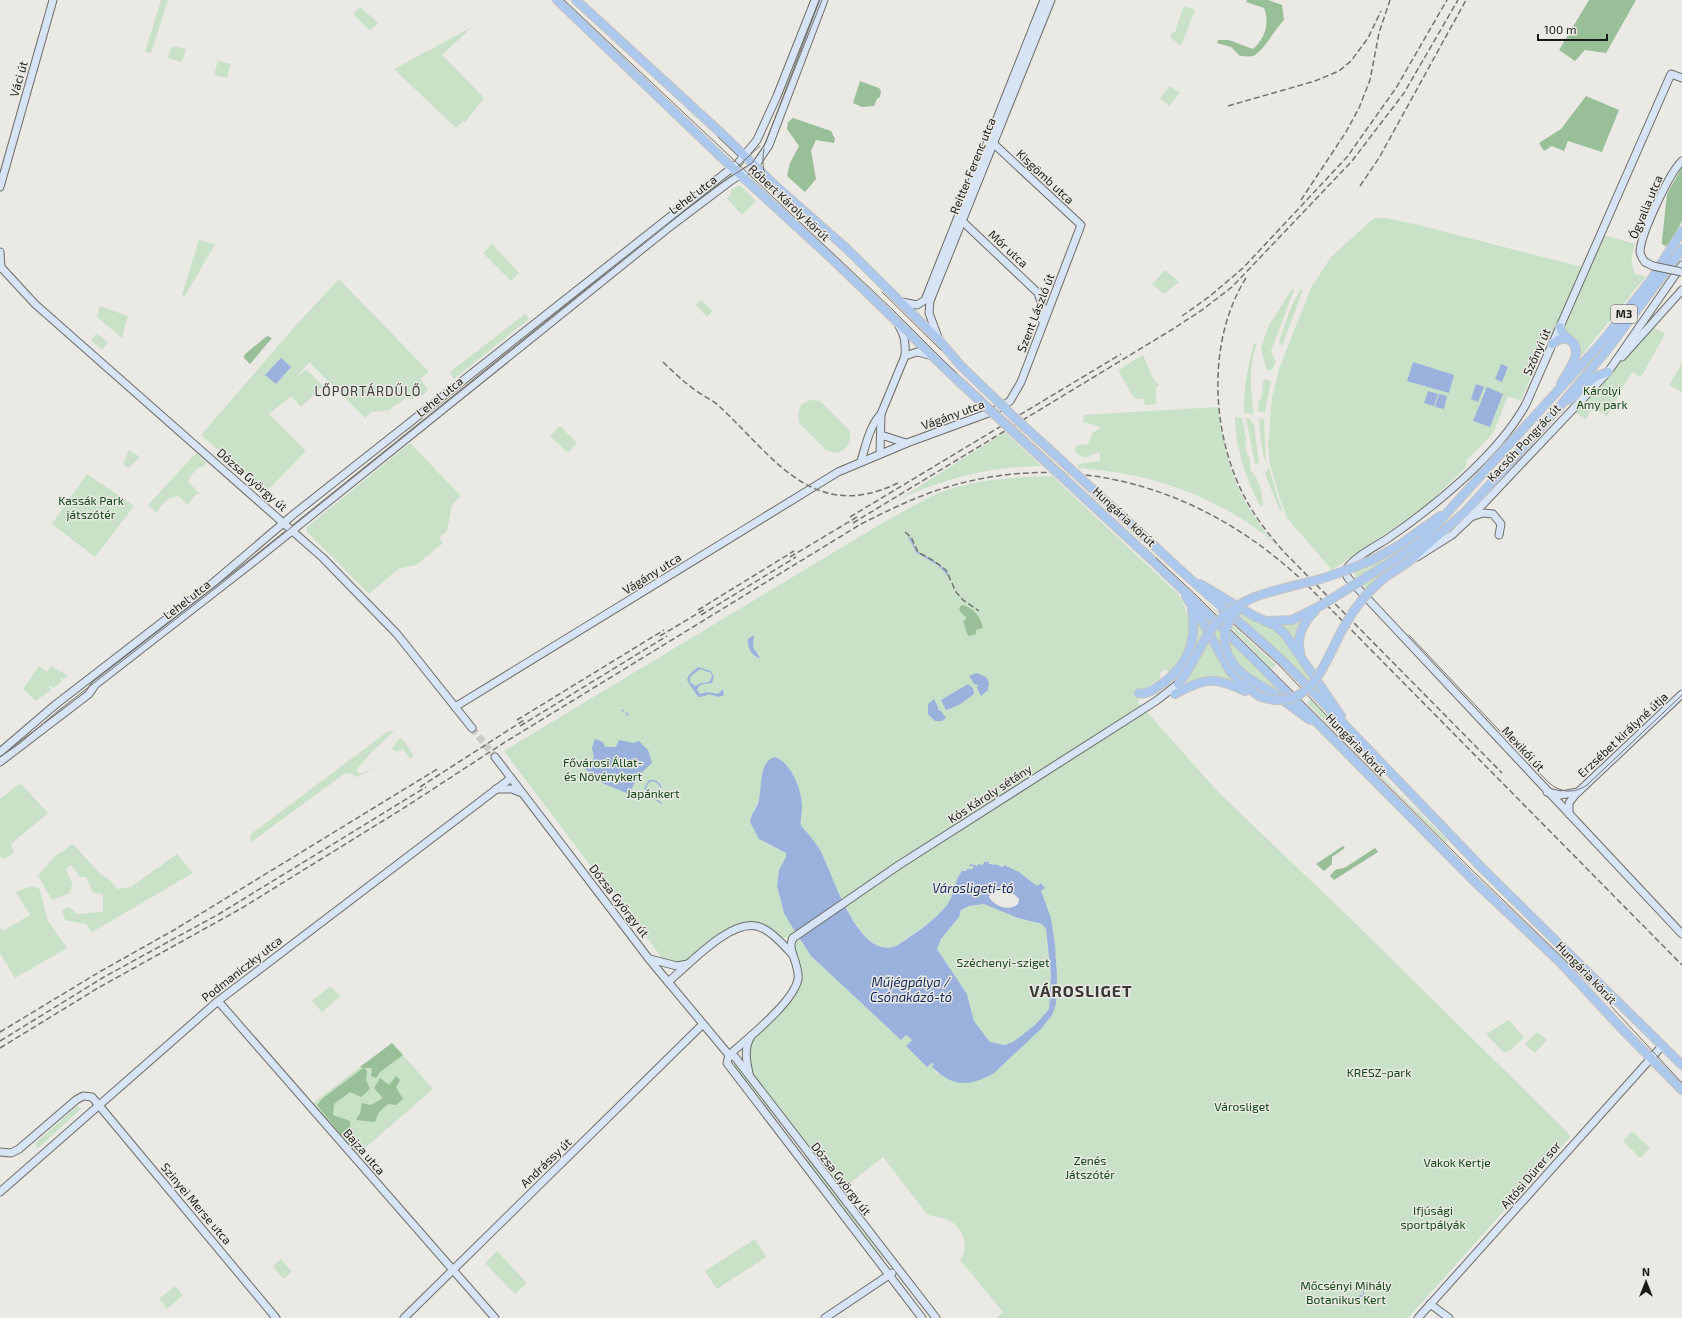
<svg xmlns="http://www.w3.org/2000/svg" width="1682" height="1318" font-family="'Exo 2',sans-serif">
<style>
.green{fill:#c8e1c7;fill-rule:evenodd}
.forest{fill:#98bf97}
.water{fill:#9ab1de;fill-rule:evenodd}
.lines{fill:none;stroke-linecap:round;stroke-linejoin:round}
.stream{stroke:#9ab1de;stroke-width:1.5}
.secondary-tunnel{stroke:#cbcac5;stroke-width:7;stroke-dasharray:7 3.5;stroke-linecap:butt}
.secondary-casing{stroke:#6d6c67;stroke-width:9}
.primary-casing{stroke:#c3c3c3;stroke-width:10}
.secondary{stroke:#d6e4f6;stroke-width:7}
.primary{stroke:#adc8ed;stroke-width:8}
.tram{stroke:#73726f;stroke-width:1}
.rail{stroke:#73726f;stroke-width:1.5;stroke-dasharray:6 3;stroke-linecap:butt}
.secondary-bridge-casing{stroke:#6d6c67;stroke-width:9;stroke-linecap:butt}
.primary-bridge-casing{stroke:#c3c3c3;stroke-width:10;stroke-linecap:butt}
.secondary-bridge{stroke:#d6e4f6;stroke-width:7}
.primary-bridge{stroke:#adc8ed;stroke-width:8}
.labels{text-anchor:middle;stroke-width:3;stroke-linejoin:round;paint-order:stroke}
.shield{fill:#eae9e4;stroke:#585754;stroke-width:1}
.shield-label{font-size:11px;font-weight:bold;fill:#191917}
.street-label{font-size:12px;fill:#191917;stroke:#eae9e4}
.park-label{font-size:12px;fill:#0f4713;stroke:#eae9e4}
.neighbourhood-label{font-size:13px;letter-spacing:1px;fill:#393834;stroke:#eae9e4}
.water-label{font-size:13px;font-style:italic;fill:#10275c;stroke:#eae9e4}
.district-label{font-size:16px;font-weight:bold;letter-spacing:1px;fill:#393834;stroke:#eae9e4}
</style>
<rect width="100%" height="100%" fill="#eae9e4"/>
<g class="green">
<polygon points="161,0 168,0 151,53 145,52"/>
<polygon points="1184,6 1195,10 1181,46 1170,37 1173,32 1175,32"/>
<polygon points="360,7 378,23 370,31 353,14"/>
<polygon points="472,27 442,55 484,98 465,122 463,121 456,128 394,69"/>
<polygon points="172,46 186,49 182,62 168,58"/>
<polygon points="218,61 231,64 227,78 214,75"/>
<polygon points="1170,86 1180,93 1169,106 1160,98"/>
<polygon points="737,186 741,186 756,201 742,215 727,198 731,194 730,191"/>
<path d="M1374,218h12l36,8 160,41 5,1 16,-33 32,9c-4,12 -5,18 0,30l11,2 -73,90 5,-10 -8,-18 -7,-11 -16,12 -26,62 -13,-5 -15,37 -26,27 -1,7 -39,38 -95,65 -45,-52 -8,-23 -9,-30 -2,-18 4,-49 7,-29 32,-81 20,-31z"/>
<polygon points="199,240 215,244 185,296 182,295"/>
<polygon points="492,244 519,273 511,281 483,253"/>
<polygon points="1165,270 1179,282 1164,294 1152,284"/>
<polygon points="339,279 429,372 420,379 428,390 422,396 420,394 413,399 406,398 389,410 371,412 365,418 309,362 294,380 306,369 323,386 301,407 291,396 269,414 306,451 266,492 201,435 297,324"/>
<polygon points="1292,289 1294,290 1271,351 1276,362 1271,371 1266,369 1261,347 1269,325"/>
<path d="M1301,289l2,1 -21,56 -3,-5c7,-18 11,-36 22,-52z"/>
<polygon points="701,300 713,311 707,317 696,305"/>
<polygon points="100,306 128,316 122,338 97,317"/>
<polygon points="525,314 529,319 454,379 450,372"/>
<polygon points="1653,327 1665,334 1641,377 1632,372 1607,416 1593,408 1586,419 1573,411"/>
<polygon points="97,333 108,343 102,350 91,340"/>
<path d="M1254,343l3,1c-9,22 -6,47 -3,70l-10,-1c-1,-24 4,-47 10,-70z"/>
<polygon points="1143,355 1153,378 1159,385 1156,387 1156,404 1145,405 1144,399 1134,398 1118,370"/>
<polygon points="1682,363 1682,392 1669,385"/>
<polygon points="1263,379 1271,381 1265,413 1258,411 1259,400 1262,398"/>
<path d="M812,400l8,1 29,29c4,11 -1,19 -12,23l-11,-3 -27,-27c-2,-12 0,-21 13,-23z"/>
<path d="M1218,407c9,64 21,97 65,146 -7,-7 -14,-16 -22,-21 -53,-39 -117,-60 -183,-64v-4l22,-3v-9c-12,3 -16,11 -26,-2l3,-5 11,-1 5,-12 7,-3v-2l-17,-5 1,-7z"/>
<path d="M1235,417l7,1 4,21 -1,10 5,11v10c9,7 12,23 13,34l-2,3c-16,-29 -25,-57 -26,-90z"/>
<polygon points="1246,418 1249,418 1254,425 1259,463 1255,464"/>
<path d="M1259,418l5,2 2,41c-5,-9 -6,-31 -7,-43z"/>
<polygon points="560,426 577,443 568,453 550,436"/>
<path d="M1005,432l36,34c-54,1 -90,11 -140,32z"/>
<polygon points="410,443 461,496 452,504 447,531 439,538 443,543 416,565 398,569 369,594 307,532 307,527"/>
<polygon points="129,450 140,457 128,468 123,464"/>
<polygon points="196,453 207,463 203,467 199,467 191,475 188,482 200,494 196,494 188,505 177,495 173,498 169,498 161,506 157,513 148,505"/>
<polygon points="1269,468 1282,511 1280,511 1265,474"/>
<polygon points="87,474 134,506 95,557 52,524"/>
<path d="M1052,476l126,118c17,27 16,58 -9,79l-3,-4 -7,5 2,4 -14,9 -9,15 81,91 133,127 219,216 -163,182h-412l7,-6 -43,-52c11,-14 2,-34 -12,-40 -7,-4 -14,-2 -21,-6l-44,-57 -42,33 -88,-114 -4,-14 4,-28 42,-47 -2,-49h-11l-14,-6 -25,-6 -53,37 -25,-1 -71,-96 -4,-1 -86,-114 375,-226c19,-10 38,-22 57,-31 36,-15 78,-17 116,-18zM773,757c18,4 28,34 29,50 0,6 -2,13 -1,19 6,6 14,15 19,25 13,24 39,109 76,95l42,-30 9,-10 20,-35 6,-2v-3l11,-1v-3l20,5v-2l15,7 18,14 10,21 8,38 2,46 -10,31 -54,52c-23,12 -36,12 -59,-3v-7l-27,-18 5,-6 -6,-5 -5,5 -90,-84 -22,-34 -5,-9 -7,-27 2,-16 7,-13v-4l-24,-12 -11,-24 8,-18 5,-32z"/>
<polygon points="1426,532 1418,541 1357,580 1354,573 1406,546"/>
<polygon points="1431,538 1367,591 1361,585"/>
<polygon points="1201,597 1276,665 1272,669"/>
<polygon points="1227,603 1281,632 1332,705 1225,605"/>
<polygon points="1199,607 1300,706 1250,675 1240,665 1224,657"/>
<path d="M1194,612l24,45 20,27c-26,-12 -40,-7 -64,7l21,-25 -4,-7c6,-16 6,-30 3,-47z"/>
<polygon points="1303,621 1297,645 1289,633 1278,625"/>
<polygon points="39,666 47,672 51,666 68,676 63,679 62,678 60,679 62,681 53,688 51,686 49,687 51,690 42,697 39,696 40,698 36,701 23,689"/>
<polygon points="1311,699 1398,793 1448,840 1445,842 1307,703"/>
<polygon points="395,730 369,755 356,770 360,774 376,767 357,777 349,773 344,774 250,843 251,834 387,732"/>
<path d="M400,738c6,3 8,11 13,16v4h-4l-6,-9 -8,3 -3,-4z"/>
<polygon points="20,783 48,813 11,844 14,853 4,859 0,856 0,799"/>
<polygon points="73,844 101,875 110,880 117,889 131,887 177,854 193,873 92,932 86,924 65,920 62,910 69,907 77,914 103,912 103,894 93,893 86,877 80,877 71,865 66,869 72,884 70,893 52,900 38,876 54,857"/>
<polygon points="31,886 39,888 48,921 67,948 15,978 0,953 0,926 3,931 30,915 16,892"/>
<polygon points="984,904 1018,918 1042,924 1046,929 1051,976 1049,1009 1036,1024 1013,1042 1005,1045 990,1042 974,1021 967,994 937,949 941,939 959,917 961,910 969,906"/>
<polygon points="330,986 340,996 322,1012 312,1001"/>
<polygon points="1509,1020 1524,1038 1508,1052 1506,1051 1504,1053 1486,1034"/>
<polygon points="1537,1032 1547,1040 1535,1053 1525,1044"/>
<polygon points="392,1043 433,1089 359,1153 356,1153 313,1103"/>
<polygon points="735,1064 772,1111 771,1112 733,1066"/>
<polygon points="77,1106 81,1109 38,1148 35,1144"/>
<polygon points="1632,1131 1650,1148 1640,1158 1623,1141"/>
<polygon points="808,1158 883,1258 882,1259 806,1159"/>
<polygon points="755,1239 766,1257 717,1289 705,1271"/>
<polygon points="497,1251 527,1283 515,1294 485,1263"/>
<polygon points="281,1259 292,1272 283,1279 273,1266"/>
<polygon points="175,1286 183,1295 167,1309 159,1299"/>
</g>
<g class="forest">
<path d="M1247,0h21l14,5 2,15c-10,10 -20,31 -31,36 -4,1 -9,0 -13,0l-9,-9 -14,-4 1,-3h11l24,9c12,-10 17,-26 11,-41l-18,-6z"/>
<polygon points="1589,0 1636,0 1606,53 1585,50 1575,61 1559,50"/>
<polygon points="860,81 879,88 881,91 880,97 877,99 874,106 862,107 853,103"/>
<polygon points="1586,96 1619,110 1602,152 1568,141 1564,151 1552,146 1544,151 1539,143 1561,129"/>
<polygon points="793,118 831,131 835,139 834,143 816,140 811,151 816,179 805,192 787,176 790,163 799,146 787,129 788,122"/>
<polygon points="1682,167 1682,221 1669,245 1665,246 1662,244 1662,240 1667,194"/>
<polygon points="267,336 272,338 250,364 244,358 244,355"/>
<path d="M962,605c11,2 19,12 21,23l-7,2v4l-8,2 -5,-15 3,-1v-3l-6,-5 -1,-4z"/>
<polygon points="1343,846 1345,848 1332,857 1332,864 1324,871 1316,864"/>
<path d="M1375,848l3,4 -44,28 -4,-4c6,-9 8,-6 16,-9z"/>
<polygon points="392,1043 403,1055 380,1072 376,1078 371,1076 372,1068 364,1068 367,1071 366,1080 370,1089 361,1097 350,1092 334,1104 333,1115 350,1121 350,1130 343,1137 317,1105 323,1098 363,1068 360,1067"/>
<polygon points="396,1076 400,1080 396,1087 403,1099 396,1105 388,1104 379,1112 375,1122 356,1120 360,1113 362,1103 371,1105 383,1098 374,1088 380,1078 389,1085"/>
</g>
<g class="water">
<polygon points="281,358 291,367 276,384 265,375"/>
<polygon points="1413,362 1454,375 1449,393 1407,381"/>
<polygon points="1501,364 1508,367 1502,382 1495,379"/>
<polygon points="1476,384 1484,387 1478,402 1471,399"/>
<polygon points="1487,387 1503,394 1490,427 1473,421"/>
<polygon points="1428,391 1438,394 1434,406 1424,403"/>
<polygon points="1439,394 1447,396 1444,409 1435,407"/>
<path d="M754,635l-1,12 7,11c-8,-1 -13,-11 -12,-19z"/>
<path d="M698,667l13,4 3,6 -2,6c-6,1 -13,0 -15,7l3,4 7,-2 11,2 5,-5 1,6 -5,2 -11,-3 -3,2 -7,1 -11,-17 2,-5zM700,669l11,4 1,4 -3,5 -8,1 -6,3 -5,-4v-5z"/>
<polygon points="977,673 986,677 989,683 988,690 981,696 977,688 978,685 974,684 969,676"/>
<polygon points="968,684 973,688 974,694 959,705 946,710 941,700"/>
<polygon points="934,699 938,707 938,710 941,711 946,718 942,721 935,721 928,714 928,704"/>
<polygon points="595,739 603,742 605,747 616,747 619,740 633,743 639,741 648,750 652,763 638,776 629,794 602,783 585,769 584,766 594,758 592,748"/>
<path d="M775,757c17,6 27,34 27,50 0,7 -2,13 -1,19 6,6 13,14 19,24 13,24 38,111 76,96 16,-10 46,-30 54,-46 5,-10 5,-20 12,-29h4l1,-2h6v-3h-3v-2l8,2v-2l5,1 1,-3h5v2l10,1v1l4,1 1,-2 15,7 18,14 4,-3 4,5 -4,3 10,27 4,27 2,32 -1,27 -4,11 -11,14 -48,45c-26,13 -40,13 -61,-7l2,-3 -2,-1 -5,4 -21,-21 6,-6 -6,-5 -5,5 -90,-84 -22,-34 -5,-9 -7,-27 2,-16 7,-13v-4l-27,-14 -9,-17c1,-9 8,-15 9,-23 3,-13 0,-38 16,-42zM997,889l17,5 5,5 -1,5c-9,8 -24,2 -29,-7l1,-5zM984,904l34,14 24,6 4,5 5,47 -2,33 -13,15 -23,18 -8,3 -15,-3 -16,-21 -7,-27 -30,-45 4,-10 18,-22 2,-7 8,-4z"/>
</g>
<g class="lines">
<g class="stream">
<polyline points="909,537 917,552 939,565 949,576"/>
<polyline points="622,710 623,711"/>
<polyline points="626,713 628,715"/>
<path d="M661,803l-13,-9 -3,-6 4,-7c6,-2 9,1 12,6"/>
<polyline points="1329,1304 1340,1303 1364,1295 1362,1287"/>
</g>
<polyline class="secondary-tunnel" points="472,728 495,757"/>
<g class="secondary-casing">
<g id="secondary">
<path d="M1682,78l-11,-4 -145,330c-27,50 -92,103 -139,135 -11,7 -38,21 -42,33l3,6 334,356"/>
<polyline points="0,187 53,0"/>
<polyline points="960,219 1038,293 1043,308 1042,320"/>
<polyline points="0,252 1,268"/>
<path d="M1645,262c-2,-3 -5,-6 -5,-11 1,-17 29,-78 42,-90"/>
<polyline points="0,266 35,304 323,558 397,634 472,728"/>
<polyline points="902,302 917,305 925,300 1044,0"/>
<polyline points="939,340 929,313 930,301 1051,0"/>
<polyline points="905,356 917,352 933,356"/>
<polyline points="1622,357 1682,290"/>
<polyline points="881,435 906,443"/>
<polyline points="880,454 881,414"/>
<path d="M861,461c5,-16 8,-34 20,-47l24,-58c1,-12 0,-21 -6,-30"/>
<polyline points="1474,516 1483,513 1493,514 1501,524 1499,535"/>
<polyline points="1417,557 1452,535 1470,518 1608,372 1682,265"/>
<polyline points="455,707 838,472 907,443 994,411 1010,401 1021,382 1081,225 994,144"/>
<polyline points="0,752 55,705 214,582 294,514 738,163 757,140 777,96 815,0"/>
<polyline points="495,757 649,959 729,1055 735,1057 936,1318"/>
<polyline points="0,762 89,694 95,685 257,559 667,229 732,180 755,166 769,145 824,0"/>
<polyline points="496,789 512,789 522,793"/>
<polyline points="1547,792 1561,795 1578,792"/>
<polyline points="1569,814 1569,803 1575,795 1682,694"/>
<polyline points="793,938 899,865 1156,701 1178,684"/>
<polyline points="650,959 677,966 688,964"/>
<path d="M668,982c21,-17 66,-68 94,-54 12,5 22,18 30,26"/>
<polyline points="218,1001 495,1318"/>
<polyline points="729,1055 727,1063 922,1318"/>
<path d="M729,1055c18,-16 65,-53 69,-76 2,-15 -12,-30 -5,-41"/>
<path d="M749,1073c-3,-13 -5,-25 2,-37"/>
<polyline points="0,1152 11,1153 19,1149 76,1100 83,1096 92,1097 276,1318"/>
<polyline points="0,1192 218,1001 511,778"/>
<polyline points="1430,1304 1449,1318"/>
<polyline points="404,1318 703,1024"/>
<polyline points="825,1318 892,1273"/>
<polyline points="1418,1318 1662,1046"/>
</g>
</g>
<g class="primary-casing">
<g id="primary">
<polyline points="557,0 723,159 831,258 954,377"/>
<polyline points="576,0 722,134 779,189 846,248 939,340 961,366"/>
<path d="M1560,327c2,8 6,10 11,14 14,11 -5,32 -10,43"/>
<polyline points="1552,344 1560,339 1567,339"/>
<polyline points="1569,400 1595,377 1608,372"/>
<polyline points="1425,537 1602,342 1651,280 1682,231"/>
<path d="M1161,552c42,40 88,77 130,117l193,201 198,195"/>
<polyline points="1372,560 1398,546 1440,516"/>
<polyline points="1153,561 1254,659 1473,880 1560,962 1623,1030 1682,1090"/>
<polyline points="1384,578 1408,562 1466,511 1560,406 1607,350 1682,249"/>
<polyline points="1362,580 1399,557 1429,535"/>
<polyline points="1200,584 1254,616 1274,625 1285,634 1341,716"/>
<polyline points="1186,597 1199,615 1230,671 1241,683 1259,696"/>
<polyline points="1269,621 1292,620 1320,606"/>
<path d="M1300,652c-4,-16 4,-30 15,-41"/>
<polyline points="1248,678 1276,695 1310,720"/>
<path d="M1139,693c8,2 14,-3 20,-7 30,-20 38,-44 33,-78"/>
<path d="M1175,694c30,-16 39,-18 70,-3"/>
</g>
</g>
<use href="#secondary" class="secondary"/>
<use href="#primary" class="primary"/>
<g class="tram">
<polyline points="564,0 891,308 947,364 1196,595 1473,871 1597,991 1682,1083"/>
<polyline points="718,137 738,156"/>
<path d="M764,149c-3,15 0,30 9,43"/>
<polyline points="738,166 760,146"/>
<polyline points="882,292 941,350"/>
<polyline points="1219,611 1279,665 1359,750"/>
<path d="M1409,635l139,147c12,11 26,12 39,3l95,-90"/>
<polyline points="0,757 19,744 58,711 222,583 712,189 752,163 764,146 822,0"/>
</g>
<g class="rail">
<polyline points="1228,106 1315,81 1339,71 1351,61 1368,38 1381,11"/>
<polyline points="1360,186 1379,158 1466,0"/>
<polyline points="1301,200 1346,132 1359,108 1370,80 1379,33 1390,0"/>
<path d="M1246,278c-39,62 -35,152 -3,216 11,22 26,41 42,59l217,220"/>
<polyline points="1182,316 1210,296 1243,268 1347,157 1396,88 1447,0"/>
<path d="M663,362c10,10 20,19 32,28 8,6 18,10 25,17 54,50 93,117 178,76"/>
<polyline points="850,517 1121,354"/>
<polyline points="853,523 1173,329 1202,310 1232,287 1352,161 1404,93 1458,0"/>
<polyline points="905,532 911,537 918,552 934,561 946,570 956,592 963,600 979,611"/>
<polyline points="790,557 857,517"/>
<polyline points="698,610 794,551"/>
<polyline points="701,615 796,557"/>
<polyline points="660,636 705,609"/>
<polyline points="517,720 664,630"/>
<polyline points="520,726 667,636"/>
<polyline points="420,787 524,720"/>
<polyline points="0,1032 101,971 174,930 439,768"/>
<polyline points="0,1041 104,977 219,914 426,787"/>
<path d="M0,1048l98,-60 144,-80 165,-102 95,-62 359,-220c26,-13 52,-26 80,-35 134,-43 269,1 367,97l374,379"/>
</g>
<g class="secondary-bridge-casing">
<polyline id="secondary-bridge" points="1645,262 1653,266 1682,272"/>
</g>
<g class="primary-bridge-casing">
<g id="primary-bridge">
<polyline points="961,366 1014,417 1161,552"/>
<polyline points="954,377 1153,561"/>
<polyline points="1320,606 1362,580"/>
<path d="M1240,608c-25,23 -17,52 8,70"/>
<path d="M1178,684c16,-19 23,-44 39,-62 26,-29 68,-33 103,-43 18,-5 35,-12 52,-19"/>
<path d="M1259,696c53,20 66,-37 86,-71 10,-18 23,-34 39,-47"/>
</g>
</g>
<use href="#secondary-bridge" class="secondary-bridge"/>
<use href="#primary-bridge" class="primary-bridge"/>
</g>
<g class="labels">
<rect class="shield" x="1611" y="305" width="26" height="18" rx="3"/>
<g class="shield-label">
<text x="1624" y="318">M3</text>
</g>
<g class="street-label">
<text transform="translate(19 79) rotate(-74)" y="4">Váci út</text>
<text transform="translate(973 166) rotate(-68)" y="4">Reitter Ferenc utca</text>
<text transform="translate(1045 177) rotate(43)" y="4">Kisgömb utca</text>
<text transform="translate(693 195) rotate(-37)" y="4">Lehel utca</text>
<text transform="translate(789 203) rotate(43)" y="4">Róbert Károly körút</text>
<text transform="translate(1646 207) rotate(-67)" y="4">Ógyalla utca</text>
<text transform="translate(1008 249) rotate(43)" y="4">Mór utca</text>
<text transform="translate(1036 313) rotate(-69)" y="4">Szent László út</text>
<text transform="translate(1537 352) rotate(-66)" y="4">Szőnyi út</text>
<text transform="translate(440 397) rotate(-39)" y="4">Lehel utca</text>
<text transform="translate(953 415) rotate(-20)" y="4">Vágány utca</text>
<text transform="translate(1524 443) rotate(-47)" y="4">Kacsóh Pongrác út</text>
<text transform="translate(252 480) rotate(41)" y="4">Dózsa György út</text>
<text transform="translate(1124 517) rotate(43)" y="4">Hungária körút</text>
<text transform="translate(652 574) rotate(-32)" y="4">Vágány utca</text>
<text transform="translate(187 600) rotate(-38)" y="4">Lehel utca</text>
<text transform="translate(1623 735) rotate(-43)" y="4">Erzsébet királyné útja</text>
<text transform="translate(1356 745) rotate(46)" y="4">Hungária körút</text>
<text transform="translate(1523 749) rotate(47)" y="4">Mexikói út</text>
<text transform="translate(990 794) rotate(-33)" y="4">Kós Károly sétány</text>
<text transform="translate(619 901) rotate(52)" y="4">Dózsa György út</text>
<text transform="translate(242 969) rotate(-38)" y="4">Podmaniczky utca</text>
<text transform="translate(1586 973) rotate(46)" y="4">Hungária körút</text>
<text transform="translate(364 1152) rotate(49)" y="4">Bajza utca</text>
<text transform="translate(546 1163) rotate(-44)" y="4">Andrássy út</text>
<text transform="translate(1531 1175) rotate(-49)" y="4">Ajtósi Dürer sor</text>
<text transform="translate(841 1179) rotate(52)" y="4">Dózsa György út</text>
<text transform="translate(196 1204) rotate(50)" y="4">Szinyei Merse utca</text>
</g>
<g class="park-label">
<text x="1602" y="395">Károlyi<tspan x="1602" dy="14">Amy park</tspan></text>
<text x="91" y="505">Kassák Park<tspan x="91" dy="14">játszótér</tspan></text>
<text x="603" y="767">Fővárosi Állat-<tspan x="603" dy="14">és Növénykert</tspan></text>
<text x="653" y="798">Japánkert</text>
<text x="1003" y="967">Széchenyi-sziget</text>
<text x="1379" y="1077">KRESZ-park</text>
<text x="1242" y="1111">Városliget</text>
<text x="1090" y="1165">Zenés<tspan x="1090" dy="14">Játszótér</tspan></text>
<text x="1457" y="1167">Vakok Kertje</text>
<text x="1433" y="1215">Ifjúsági<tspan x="1433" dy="14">sportpályák</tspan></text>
<text x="1346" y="1290">Mőcsényi Mihály<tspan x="1346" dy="14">Botanikus Kert</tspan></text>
</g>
<g class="neighbourhood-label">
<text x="368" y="396">LŐPORTÁRDŰLŐ</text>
</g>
<g class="water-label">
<text x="973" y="893">Városligeti-tó</text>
<text x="911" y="987">Műjégpálya /<tspan x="911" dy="15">Csónakázó-tó</tspan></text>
</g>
<g class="district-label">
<text x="1081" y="997">VÁROSLIGET</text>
</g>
</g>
<g transform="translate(1646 1282)" stroke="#eae9e4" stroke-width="3" paint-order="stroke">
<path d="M0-3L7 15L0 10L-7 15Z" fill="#191917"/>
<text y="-6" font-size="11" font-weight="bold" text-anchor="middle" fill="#191917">N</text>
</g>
<path d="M1538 34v6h69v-6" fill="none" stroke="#191917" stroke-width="2"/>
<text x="1544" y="34" font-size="12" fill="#191917" stroke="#eae9e4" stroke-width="3" paint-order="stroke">100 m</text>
</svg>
